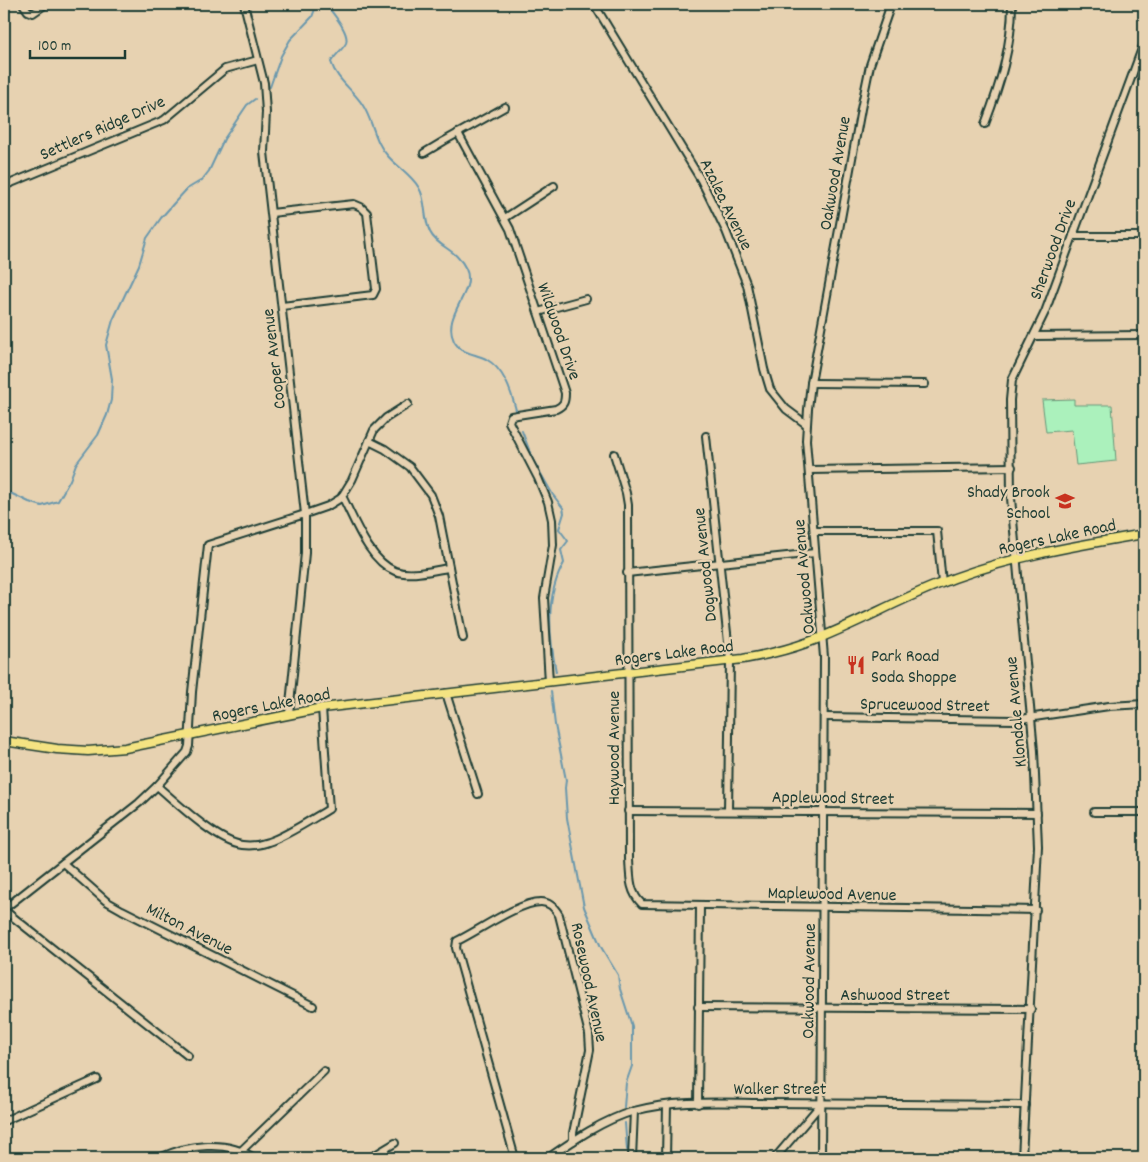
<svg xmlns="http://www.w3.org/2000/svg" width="1148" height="1162" font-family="Dekko,sans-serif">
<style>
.green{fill:#abf1bc;stroke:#659778}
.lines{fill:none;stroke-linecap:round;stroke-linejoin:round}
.stream{stroke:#6b98ad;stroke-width:2}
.minor-casing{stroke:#1f3d34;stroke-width:10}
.major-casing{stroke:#1f3d34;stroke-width:11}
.minor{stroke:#e7d2b1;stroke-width:6}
.major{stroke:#f4e382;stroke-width:8}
.labels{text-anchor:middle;stroke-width:4.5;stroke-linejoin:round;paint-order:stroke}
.street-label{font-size:18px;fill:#1f3d34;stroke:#e7d2b1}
.poi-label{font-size:18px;fill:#1f3d34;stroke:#e7d2b1;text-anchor:end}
</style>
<rect width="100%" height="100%" fill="#e7d2b1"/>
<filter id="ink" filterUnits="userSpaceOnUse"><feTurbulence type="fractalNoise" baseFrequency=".02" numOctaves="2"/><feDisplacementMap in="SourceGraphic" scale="10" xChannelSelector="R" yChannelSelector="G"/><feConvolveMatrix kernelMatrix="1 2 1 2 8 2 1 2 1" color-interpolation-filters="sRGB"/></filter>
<g filter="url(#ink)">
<polygon class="green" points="1074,399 1074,405 1112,405 1116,461 1076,465 1072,430 1046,432 1042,400"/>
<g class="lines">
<g class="stream">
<path d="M326,4c6,9 24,28 20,39 -2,5 -11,12 -15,19 5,17 22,28 31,42 11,16 12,37 25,51 10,12 24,19 32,33 8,13 4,30 11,44 7,15 27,17 36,37 11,22 -25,46 -12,72 7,13 20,12 32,18 18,10 25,32 30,51"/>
<polyline points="270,87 281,56 290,40 312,17 317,4"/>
<path d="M522,431l11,29 20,35 10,13 1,5 -5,16 9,12 -7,9 3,13c-19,33 -15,73 -8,109"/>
<polyline points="4,490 29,502 42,506 58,501 70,480 76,464 98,435 107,415 111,400 112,379 106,345 113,320 139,265 147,238 161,218 175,202 187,189 202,180 209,171 224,139 247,105 255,99"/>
<polyline points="551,691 555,725 566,780 565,788 567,818 584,907 601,947 618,975 620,989 632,1026 632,1066 626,1083 624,1107"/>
<polyline points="625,1123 627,1150"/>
</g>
<g class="minor-casing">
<g id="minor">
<polyline points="23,4 28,11 33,13 46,4"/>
<polyline points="244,4 264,83 266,112 264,152 305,514 305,553 289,714"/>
<polyline points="594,4 701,180 726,231 747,285 764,369 770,389 786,409 806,424"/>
<path d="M985,124c15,-39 27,-78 27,-120"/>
<path d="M458,133l52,96 55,164c0,9 -1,12 -9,16l-45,7 -2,6 29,56 10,24 4,18 1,25 -9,53 5,84"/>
<polyline points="424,153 444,141 505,107"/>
<polyline points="4,186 164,120 225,69 258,60"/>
<polyline points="271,213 354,204 361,207 367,213 376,289 373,295 282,306"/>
<polyline points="505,218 554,186"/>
<polyline points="1073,236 1144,236"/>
<polyline points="538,312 586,299"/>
<polyline points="1035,336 1144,335"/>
<polyline points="811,383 925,384"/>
<polyline points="706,436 730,661 728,811"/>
<polyline points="369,441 385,449 410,467 431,495 439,516 463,638"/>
<path d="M614,454l12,39 2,12 1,354c1,17 0,33 13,45l394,6"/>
<polyline points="809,470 1012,467"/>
<path d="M342,496c12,23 27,65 53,75 16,6 38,-1 54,-3"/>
<polyline points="814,531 937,531 942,583"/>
<polyline points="627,573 815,553"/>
<polyline points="446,693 478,794"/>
<polyline points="825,717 1014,720 1109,706 1144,704"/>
<path d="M157,786c19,16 60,56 85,59 8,1 18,0 26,-3 17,-5 44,-23 61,-33l-7,-101"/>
<polyline points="628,811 1037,813"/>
<polyline points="1094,812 1144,812"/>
<polyline points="63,863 106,901 122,910 313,1006"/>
<polyline points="4,909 139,803 157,786 187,752 189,746 192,692 208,545 305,514 328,506 341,498 352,480 374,430 386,418 408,404"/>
<polyline points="4,910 188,1056"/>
<polyline points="698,1007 1031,1009"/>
<polyline points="698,1104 700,906"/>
<polyline points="4,1121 97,1079"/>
<polyline points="241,1151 324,1071"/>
<path d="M159,1158c29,-13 67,-19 95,0"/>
<polyline points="370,1158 395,1143"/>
<path d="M515,1158l-59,-210 1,-7c21,-10 62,-39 84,-39 9,0 14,6 18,13l30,119 1,16 -17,83v8"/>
<path d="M548,1158c26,-18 55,-38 86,-47 44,-12 92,-8 137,-8 84,0 169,1 254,2"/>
<polyline points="632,1158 634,1111"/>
<polyline points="666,1158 667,1105"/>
<polyline points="775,1158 822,1103"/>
<polyline points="821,1158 824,657 806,440 808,409 811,383 861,109 870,65 891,4"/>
<polyline points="1022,1158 1038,846 1034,751 1011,498 1010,400 1012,380 1045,312 1144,43"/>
</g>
</g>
<g class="major-casing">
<path id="major" d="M4,741l53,8 31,2 37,-3 197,-40 421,-49c23,-4 44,-9 66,-17 43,-16 83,-39 125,-56 67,-28 139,-40 210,-52"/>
</g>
<use href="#minor" class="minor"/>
<use href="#major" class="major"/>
</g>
</g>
<defs>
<g id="school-bare" transform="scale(1.5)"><path d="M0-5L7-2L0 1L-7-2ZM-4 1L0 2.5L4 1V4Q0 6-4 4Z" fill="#c8321e" stroke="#e7d2b1" stroke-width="2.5" paint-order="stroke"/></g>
<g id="restaurant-bare" transform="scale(1.5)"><path d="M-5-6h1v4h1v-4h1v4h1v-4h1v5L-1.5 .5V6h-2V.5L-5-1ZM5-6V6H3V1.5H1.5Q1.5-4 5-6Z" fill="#c8321e" stroke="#e7d2b1" stroke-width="2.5" paint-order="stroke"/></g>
</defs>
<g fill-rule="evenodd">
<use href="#school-bare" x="1065" y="501"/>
<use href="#restaurant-bare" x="856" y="665"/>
</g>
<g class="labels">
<g class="street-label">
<text transform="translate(102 127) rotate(-24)" y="6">Settlers Ridge Drive</text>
<text transform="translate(834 173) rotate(-80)" y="6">Oakwood Avenue</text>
<text transform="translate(727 204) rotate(64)" y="6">Azalea Avenue</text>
<text transform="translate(1052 249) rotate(-70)" y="6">Sherwood Drive</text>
<text transform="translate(560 331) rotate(71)" y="6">Wildwood Drive</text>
<text transform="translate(273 359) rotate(-97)" y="6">Cooper Avenue</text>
<text transform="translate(1057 536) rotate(-12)" y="6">Rogers Lake Road</text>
<text transform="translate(704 565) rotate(-96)" y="6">Dogwood Avenue</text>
<text transform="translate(803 577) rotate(-95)" y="6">Oakwood Avenue</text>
<text transform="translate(674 652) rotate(-7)" y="6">Rogers Lake Road</text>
<text transform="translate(271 704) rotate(-11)" y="6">Rogers Lake Road</text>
<text transform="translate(925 704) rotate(1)" y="6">Sprucewood Street</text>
<text transform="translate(1015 712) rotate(-95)" y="6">Klondale Avenue</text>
<text transform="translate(613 748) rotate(-90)" y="6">Haywood Avenue</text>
<text transform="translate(833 797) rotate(1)" y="6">Applewood Street</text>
<text transform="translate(832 893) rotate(1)" y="6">Maplewood Avenue</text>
<text transform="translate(190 928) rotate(27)" y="6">Milton Avenue</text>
<text transform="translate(808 981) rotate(-89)" y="6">Oakwood Avenue</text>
<text transform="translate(590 982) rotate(78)" y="6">Rosewood Avenue</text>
<text x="895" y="1000">Ashwood Street</text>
<text x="780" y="1094">Walker Street</text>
</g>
<g class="poi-label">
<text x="1050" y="497">Shady Brook<tspan x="1050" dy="21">School</tspan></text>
<text x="871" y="661" text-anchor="start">Park Road<tspan x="871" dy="21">Soda Shoppe</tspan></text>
</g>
</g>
<rect width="1148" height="1162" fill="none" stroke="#e7d2b1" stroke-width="20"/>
<rect x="10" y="10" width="1128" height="1142" fill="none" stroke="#1f3d34" stroke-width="2" filter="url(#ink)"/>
<path d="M30 50v8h95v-8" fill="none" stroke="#1f3d34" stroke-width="2.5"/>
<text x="38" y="50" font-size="15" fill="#1f3d34" stroke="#e7d2b1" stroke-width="4" paint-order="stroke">100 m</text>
</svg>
